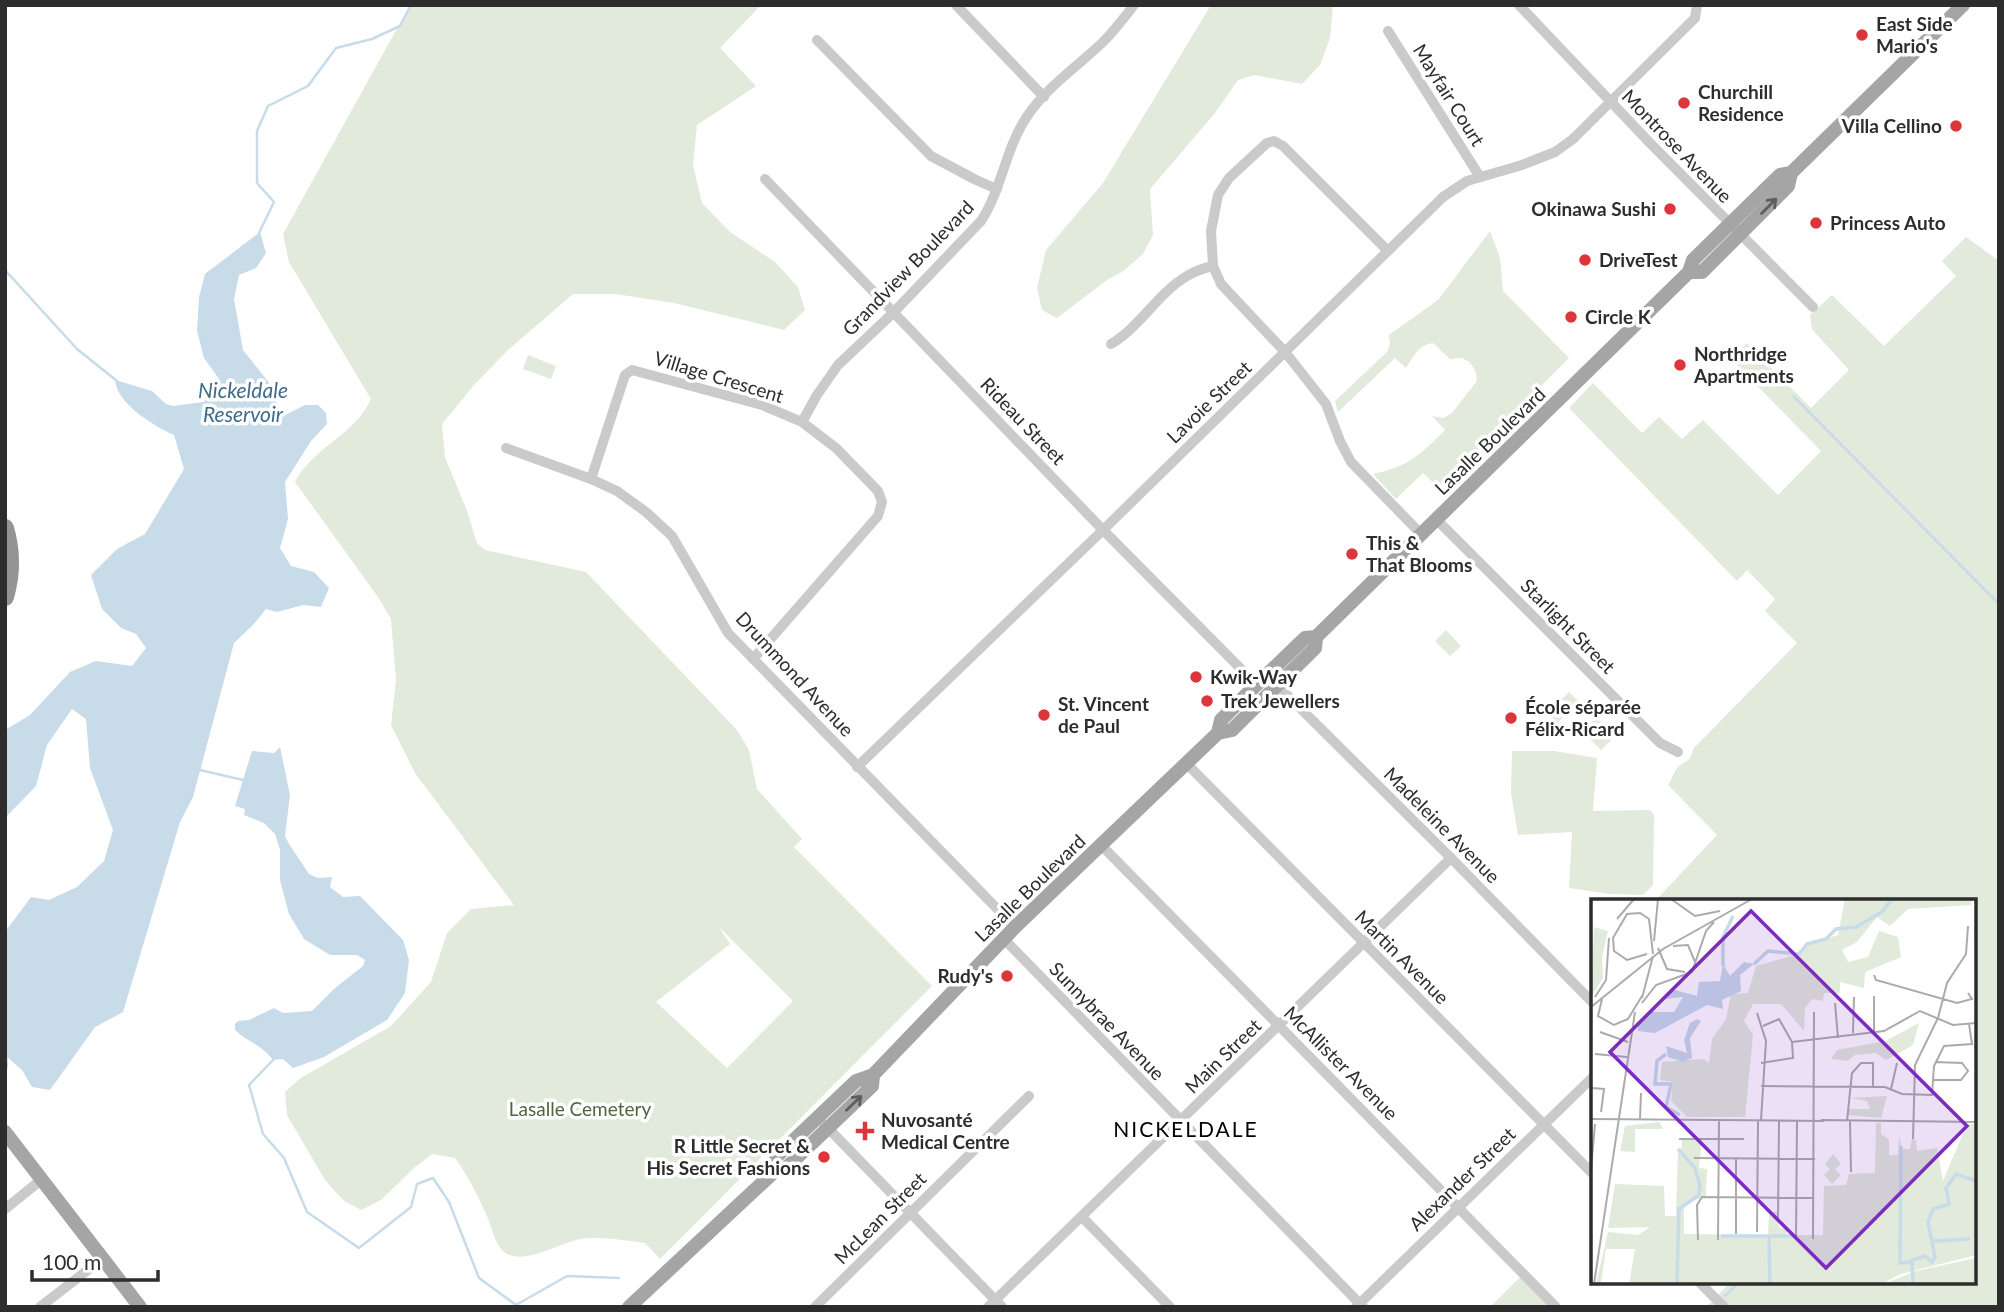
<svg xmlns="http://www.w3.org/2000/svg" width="2004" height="1312" font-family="Lato,sans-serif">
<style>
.green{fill:#e2eadb;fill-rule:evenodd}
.water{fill:#c7dbe9}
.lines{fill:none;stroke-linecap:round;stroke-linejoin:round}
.stream{stroke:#c7dbe9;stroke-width:2.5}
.minor{stroke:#cacaca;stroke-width:10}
.major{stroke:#a5a5a5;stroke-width:14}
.highway{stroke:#949494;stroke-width:18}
.oneway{stroke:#5d5d5d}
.poi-dot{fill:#dd353c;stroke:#fff;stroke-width:2.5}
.labels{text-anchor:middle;stroke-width:7;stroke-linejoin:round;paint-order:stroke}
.poi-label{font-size:19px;font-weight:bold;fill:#2d2d2d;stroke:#fff;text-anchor:start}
.street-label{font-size:19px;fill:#2d2d2d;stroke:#fff}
.park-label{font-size:19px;fill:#4f663c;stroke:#fff}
.water-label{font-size:21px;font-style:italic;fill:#3f6b8b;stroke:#fff}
.neighbourhood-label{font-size:21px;letter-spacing:2px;fill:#000;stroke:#fff}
.inset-river{fill:none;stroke:#c7dbe9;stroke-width:3.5}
.inset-road{fill:none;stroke:#ababab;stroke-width:2}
.view{fill:#7b2cbf;fill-opacity:0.15;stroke:#7b2cbf;stroke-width:3.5}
.inset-edge{fill:none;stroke:#2d2d2d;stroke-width:3.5}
</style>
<rect width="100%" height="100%" fill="#fff"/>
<g class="green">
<path d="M410,5h351l-41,43 36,38 -59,39 -4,40 9,38 28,29 45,30 23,25 7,23 -21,20 -110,-27 -58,-9h-43l-65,56 -34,35 -32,39 3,33 22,54 10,32 8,7 101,22 151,158 12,20 8,39 45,50 -8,8 138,139 -272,273 -15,-16c-21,-3 -45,-7 -65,-4 -22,4 -65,33 -81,7 -6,-9 -8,-21 -12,-30 -9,-20 -19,-40 -32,-58l-23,-4 -18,14 -33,32 -20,10 -17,-9 -19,-21 -38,-65 -2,-23 16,-14 90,-52 40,-44 16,-49 24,-24 43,-4 -99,-132 -24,-48 5,-45 -5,-61 -13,-22 -83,-115c17,-34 61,-48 76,-83l-82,-137 -6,-28zM719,927l74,74 -66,67 -71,-66 74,-58z"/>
<polygon points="1211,5 1333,5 1330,38 1320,65 1302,84 1254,75 1238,80 1215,113 1150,189 1153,235 1143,254 1122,272 1107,280 1057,318 1042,310 1037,288 1046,250 1103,183"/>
<path d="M1490,231l10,27 3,33 66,67 -130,130 -16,-15 -27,26 -23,-25c36,-8 46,-18 72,-44l-13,-14 11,2 9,-5 24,-31c3,-9 -4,-20 -14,-24 -1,0 -11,1 -12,1l-17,-16c-15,2 -20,14 -27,25l-11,-10 -57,54 -3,-11 52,-49 3,-8 -1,-9 49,-35z"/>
<path d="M1966,237l33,24v1046h-293l25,-25h243v-381h-319l62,-66 -49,-50c3,-4 6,-13 9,-17 9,-9 13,-4 16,-19l104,-106 -32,-32 10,-12 -28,-29 -10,11 -168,-173 24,-25 49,50 17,-16 23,22 21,-19 75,75 43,-44 -90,-92 16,-16 64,65 38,-38 -37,-41 -2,-14 22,-20 52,51 72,-70 -14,-15z"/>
<polygon points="528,355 556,366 551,379 523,369"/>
<polygon points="1446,630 1461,646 1450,656 1435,641"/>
<polygon points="1569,692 1579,702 1557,723 1548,713"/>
<polygon points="1596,718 1615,736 1601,750 1582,731"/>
<polygon points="1512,751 1554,751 1597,758 1593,811 1650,810 1654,815 1653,885 1643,895 1610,894 1569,888 1572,832 1518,835 1511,793"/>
<polygon points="1523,1274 1555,1307 1490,1307"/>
</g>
<g class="water">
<path d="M260,232l6,21 -10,15 -17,7 -5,24 9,51 27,34 6,14 2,13 5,5 22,-11h13l8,8 1,11 -16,17 -26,41 3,37 -8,29 11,18 23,6 15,16 -8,19 -18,-2 -26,7 -11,-3 -12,15 -20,19 -41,154 -13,25 -57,190 -28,15 -45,63 -18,-3 -10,-17 -17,-15v-123l26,-35 18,3 28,-13 27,-26 9,-31 -23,-62 -4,-49 -14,-10 -25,36 -11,41 -31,32v-59l2,-4 -2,-1v-24l25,-15 40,-43 26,-11 36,5 14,-18 -10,-14 -15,-6 -19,-19 -11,-34 26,-26 28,-15 39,-65 -10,-34c-20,-9 -57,-31 -59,-55l37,11 14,13 7,2 31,-4 15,-23 -15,-21 -7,-27 2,-34 6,-23z"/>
<path d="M280,747l10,48 -5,41 4,8 20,30 9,4 14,-1 -2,10 13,10 17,-1 43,44 6,20 -4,33 -18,27 -63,37 -31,11 -10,-9 -10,1c-12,-16 -26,-18 -38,-30v-6l3,-3 11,-1 25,-12 9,5 29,-2 22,-22 29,-23 2,-6 -8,-5h-27l-26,-16 -15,-25 -9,-34v-30l-5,-16 -11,-11 -20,-8 1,-6 -10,-3 17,-55 22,2z"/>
</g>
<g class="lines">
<g class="stream">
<polyline points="259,233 274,202 257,183 257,131 268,106 308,86 336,48 372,39 400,26 411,5"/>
<polyline points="5,270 77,349 117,381"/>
<polyline points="1794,397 1999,604"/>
<polyline points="200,770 243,780"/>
<polyline points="273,1060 249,1085 263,1134 284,1158 307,1212 359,1248 411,1207 417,1184 433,1178 449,1202 479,1278 516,1305 567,1276 619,1278"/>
<polyline points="5,1070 7,1066 6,1056"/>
<polyline points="1725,1296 1739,1282"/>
</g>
<g class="minor">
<polyline points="956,5 1044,97"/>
<polyline points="1519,5 1649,142 1813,307"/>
<polyline points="1388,31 1480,177"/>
<polyline points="817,40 931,156 976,180 997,189"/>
<polyline points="765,179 1103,530 1249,677 1282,690 1451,858 1593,1003"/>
<polyline points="1388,251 1283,146 1274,141 1267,143 1229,178 1218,195 1211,231 1213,266 1221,284 1285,352 1326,404 1340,441 1351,462 1422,535"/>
<path d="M1111,344c29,-17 47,-51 76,-68 8,-5 17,-8 26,-10"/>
<path d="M802,422l15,-27 21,-30 55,-52 88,-92c21,-32 24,-71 45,-103 18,-29 52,-52 77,-76 11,-11 21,-24 31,-37"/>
<polyline points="506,448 591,479 617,491 646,512 672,536 728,633 1015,927"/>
<polyline points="591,479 625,375 632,370 762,405 802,422 836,448 878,491 882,502 878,516 753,659"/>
<polyline points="1437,520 1660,743 1678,752"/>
<polyline points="1187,764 1593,1174"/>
<polyline points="857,767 1103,530 1443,197 1467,181 1522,165 1555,152 1573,139 1695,18 1697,5"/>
<polyline points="1101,845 1555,1306"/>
<polyline points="1004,939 1363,1307"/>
<polyline points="824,1124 1002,1307"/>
<polyline points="5,1209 41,1180"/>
<polyline points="1082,1217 1170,1307"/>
<polyline points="1699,1282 1724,1307"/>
<polyline points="40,1307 102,1259"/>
<polyline points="815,1307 1029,1096"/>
<polyline points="988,1307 1451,858"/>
<polyline points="1356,1307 1593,1077"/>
</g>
<g class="major">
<polyline points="1689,272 1702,272 1788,186 1791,173"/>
<polyline points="1218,733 1221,720 1250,691 1305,638 1316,637 1689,272 1693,260 1741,213 1780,175 1791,173 1963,5"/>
<polyline points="5,1132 140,1307"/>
<polyline points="774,1172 776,1157 856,1081 873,1075 1015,927 1218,733 1232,730 1315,648 1316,637"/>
<polyline points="629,1307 774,1172 787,1167 872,1086 873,1075"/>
</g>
<path class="highway" d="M5,528c7,24 7,45 0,69"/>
</g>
<defs><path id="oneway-shaft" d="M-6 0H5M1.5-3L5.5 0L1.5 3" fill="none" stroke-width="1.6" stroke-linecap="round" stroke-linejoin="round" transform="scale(1.75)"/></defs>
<g class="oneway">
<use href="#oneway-shaft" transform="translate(1769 206) rotate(-45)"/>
<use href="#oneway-shaft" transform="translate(854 1103) rotate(-44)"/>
</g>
<g class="poi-dot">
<circle cx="1862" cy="35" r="7"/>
<circle cx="1684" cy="103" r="7"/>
<circle cx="1956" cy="126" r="7"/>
<circle cx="1670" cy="209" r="7"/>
<circle cx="1816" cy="223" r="7"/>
<circle cx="1585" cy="260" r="7"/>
<circle cx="1571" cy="317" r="7"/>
<circle cx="1680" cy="365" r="7"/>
<circle cx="1352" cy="554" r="7"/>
<circle cx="1196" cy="677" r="7"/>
<circle cx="1207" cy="701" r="7"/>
<circle cx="1044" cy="715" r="7"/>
<circle cx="1511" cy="718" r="7"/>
<circle cx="1007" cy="976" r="7"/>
<path d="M861.5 1120.5h7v7h7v7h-7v7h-7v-7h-7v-7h7z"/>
<circle cx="824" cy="1157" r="7"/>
</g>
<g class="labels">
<g class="poi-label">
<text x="1876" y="31">East Side<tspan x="1876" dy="22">Mario's</tspan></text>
<text x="1698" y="99">Churchill<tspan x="1698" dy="22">Residence</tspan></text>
<text x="1942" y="133" text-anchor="end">Villa Cellino</text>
<text x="1656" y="216" text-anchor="end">Okinawa Sushi</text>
<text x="1830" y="230">Princess Auto</text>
<text x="1599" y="267">DriveTest</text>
<text x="1585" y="324">Circle K</text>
<text x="1694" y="361">Northridge<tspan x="1694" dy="22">Apartments</tspan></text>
<text x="1366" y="550">This &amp;<tspan x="1366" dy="22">That Blooms</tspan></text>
<text x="1210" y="684">Kwik-Way</text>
<text x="1221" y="708">Trek Jewellers</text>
<text x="1058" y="711">St. Vincent<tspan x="1058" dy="22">de Paul</tspan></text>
<text x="1525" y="714">École séparée<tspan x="1525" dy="22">Félix-Ricard</tspan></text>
<text x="993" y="983" text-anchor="end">Rudy's</text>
<text x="881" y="1127">Nuvosanté<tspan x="881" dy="22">Medical Centre</tspan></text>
<text x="810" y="1153" text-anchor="end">R Little Secret &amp;<tspan x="810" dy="22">His Secret Fashions</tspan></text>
</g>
<g class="street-label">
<text transform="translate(1449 95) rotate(58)" y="7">Mayfair Court</text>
<text transform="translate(1677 146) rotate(46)" y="7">Montrose Avenue</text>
<text transform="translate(908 268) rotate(-46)" y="7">Grandview Boulevard</text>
<text transform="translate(719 377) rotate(17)" y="7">Village Crescent</text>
<text transform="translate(1209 402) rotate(-44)" y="7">Lavoie Street</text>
<text transform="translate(1023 421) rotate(46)" y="7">Rideau Street</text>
<text transform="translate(1490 441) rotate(-44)" y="7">Lasalle Boulevard</text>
<text transform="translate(1568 626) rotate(45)" y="7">Starlight Street</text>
<text transform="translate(795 674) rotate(47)" y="7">Drummond Avenue</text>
<text transform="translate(1442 825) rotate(45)" y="7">Madeleine Avenue</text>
<text transform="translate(1030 888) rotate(-44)" y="7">Lasalle Boulevard</text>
<text transform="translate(1402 957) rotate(45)" y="7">Martin Avenue</text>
<text transform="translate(1107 1021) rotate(46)" y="7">Sunnybrae Avenue</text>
<text transform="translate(1223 1056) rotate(-44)" y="7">Main Street</text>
<text transform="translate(1341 1063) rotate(45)" y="7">McAllister Avenue</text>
<text transform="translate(1462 1179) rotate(-44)" y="7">Alexander Street</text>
<text transform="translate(880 1218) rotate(-45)" y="7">McLean Street</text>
</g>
<g class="park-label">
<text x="580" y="1116">Lasalle Cemetery</text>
</g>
<g class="water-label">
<text x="243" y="398">Nickeldale<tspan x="243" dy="24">Reservoir</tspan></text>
</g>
<g class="neighbourhood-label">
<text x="1186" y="1137">NICKELDALE</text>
</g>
</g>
<g transform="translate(1591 899)">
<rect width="385" height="385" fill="#fff"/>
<path d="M254,0h126v6l-63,4 -18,17 -13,-9 -20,25 -15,8 6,12 20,-5 11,-26 19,6 3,20 -36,15 -1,16 -24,-6v11h-16l-1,8 -11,-2 -7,9 -1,23 -23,-27h-28l-9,17 9,14 -8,82h-58l-16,-16 2,-19 -13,-2 2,-18 42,-3 5,4 3,-24 14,-20 5,-25 17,-1 8,-27 42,-12 12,-10 28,-9zM3,28l14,4 -6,27 1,20 -12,19zM328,124l-6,22 -27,15 -10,-7 -21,2 -8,6 -16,-2 6,-9 48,-9zM296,197l-6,22 -33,-3v-6h22l-3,-8 -16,-3zM68,223l4,7h-28v23l-15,-1 5,-25zM285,224h5v11l8,5v16h9l1,-19 3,13h8l2,-10 4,1 1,11 20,-3 6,33 24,-57h9v131l-75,19 -20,10h-252l6,-35h-29l-5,35h-5l12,-52 30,3 12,-8 -42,1 7,-44 49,2 1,30h11l2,-67 4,-1v-9h20l-3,29 8,1 -1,27 -22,8v30l84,1 1,-23h9l1,16h8v7h36l1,-49 22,-1 3,-11 26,-1zM242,255l8,10 -6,5 6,6 -9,9 -8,-9 6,-6 -5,-5zM385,359v26h-92l32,-13z" fill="#e2eadb"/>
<path d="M153,63l10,2 -14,11 1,16 -19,9 1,9 -16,-4 -52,28 -17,-2v-7l11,-12h25l9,-15 -19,2 7,-10 26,7 2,-14 21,-1 3,-17 7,12zM106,120l4,2 -11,17 2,20 -9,4 -15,-5 -2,-11 21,7 -3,-13 6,-17z" fill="#c7dbe9"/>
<path class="inset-river" d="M163,65l14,-13 31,3 8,-10 19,-5 10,-10 20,-2 26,-15 10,-13M132,67v-29l10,-21M75,155l-9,7 -2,23h16l-5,23 14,8M310,247l-1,117 12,-1M130,337h74M178,339l1,46M340,342l39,-2M86,385l2,-75 20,-14 1,-10 -5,-17 -17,-19M322,385l-1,-24 13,-4 7,6 3,-5 -7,-35 5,-13 16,-5 -3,-16 10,-14 20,7"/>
<path class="inset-road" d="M80,0l24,17 25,-5M26,20l17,-20M63,42l4,-42M82,47l15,-1 7,17M67,49l9,21 18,3M56,55l-20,6 -13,-9 -1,-13 14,-24 13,-1 9,6 4,35M283,76l2,5 81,23 15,-4 -4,-6M4,98l11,-17 3,-42M51,99l11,-42M11,100l-4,17 16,9 14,-6 14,-23M51,104l14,-18 36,-13 14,-41 8,-9M244,104l3,35M0,108l72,-58 89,-50M166,114l9,28 -5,79M9,133l28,10M262,134l1,-36M283,134v-37M201,143l92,-11 36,-20 33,14 23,-2M4,155l32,3M170,164l32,-5 -1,-16 -13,-23 -16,7M343,181h27l7,-9 -6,-8 -27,-1M170,187l124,1 17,7 30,1 2,-29 10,-20 28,-2 -3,-20M0,189l13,1 -3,23M300,190l6,-26M0,220l233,2M49,220l1,-26M230,221l155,2M256,222l5,-48 9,-10h12v24M259,222l1,51M88,240h65M322,240l2,-74 23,-47 9,-35 19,-29 2,-28M103,259l121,1M0,270l4,-45M187,320l1,-98M166,333l1,-111M145,335v-76M205,339l1,-117M222,340l1,-227M107,341l-1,-35 5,-8 112,1M127,341l1,-121M3,385l41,-272"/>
<path class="view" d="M160,12l216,215 -141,142 -216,-216z"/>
<rect width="385" height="385" class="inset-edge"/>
</g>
<rect width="2004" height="1312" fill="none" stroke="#2d2d2d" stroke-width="14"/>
<path d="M32 1270v10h126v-10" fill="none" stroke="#2d2d2d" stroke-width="3.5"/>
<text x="42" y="1270" font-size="21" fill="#2d2d2d" stroke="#ffffff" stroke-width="5" paint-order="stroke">100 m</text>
</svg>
